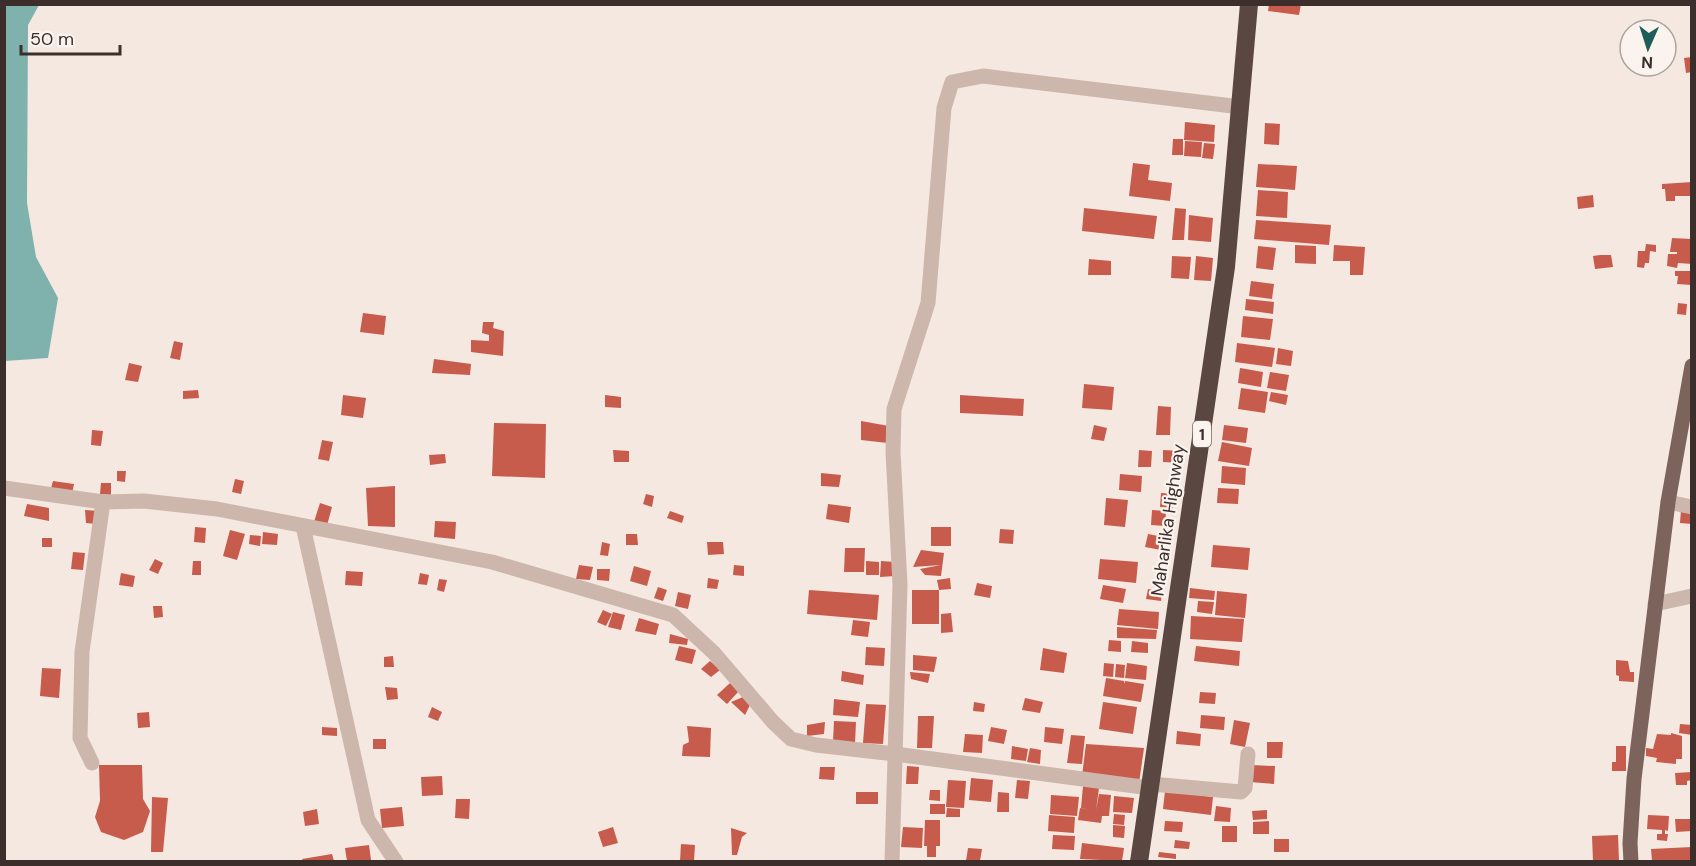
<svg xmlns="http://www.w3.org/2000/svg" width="1696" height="866" font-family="'DM Sans',sans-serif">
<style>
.water{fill:#7fb1ad}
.building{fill:#c75b4c}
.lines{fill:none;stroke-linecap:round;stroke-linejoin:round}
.minor{stroke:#cdb7ac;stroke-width:15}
.major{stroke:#7c635c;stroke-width:15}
.highway{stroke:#5b4742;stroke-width:18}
.labels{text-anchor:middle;stroke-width:4.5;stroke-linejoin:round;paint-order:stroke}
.shield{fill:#fbf3ee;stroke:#756966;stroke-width:1.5}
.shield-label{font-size:16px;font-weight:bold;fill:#3b2e2b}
.street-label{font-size:18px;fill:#3b2e2b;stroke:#fbf3ee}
</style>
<rect width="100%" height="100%" fill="#f4e8e1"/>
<polygon class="water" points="5,4 39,5 28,25 27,203 36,257 58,298 48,358 5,361"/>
<g class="building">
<polygon points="1269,4 1301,4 1299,15 1268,11"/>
<polygon points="1692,57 1692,72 1686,73 1684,58"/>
<polygon points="1185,122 1215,125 1214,142 1184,140"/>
<polygon points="1265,123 1280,124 1279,145 1264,144"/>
<polygon points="1173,139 1183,139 1183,155 1172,155"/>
<polygon points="1185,141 1202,142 1201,157 1184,156"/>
<polygon points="1204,143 1215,144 1213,159 1202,158"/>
<polygon points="1133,163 1150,165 1148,180 1172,183 1170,201 1129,196"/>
<polygon points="1258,164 1297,166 1295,190 1256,187"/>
<polygon points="1692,182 1692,196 1675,196 1675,201 1666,201 1665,189 1662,189 1662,184"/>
<polygon points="1258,190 1288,192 1287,218 1256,216"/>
<polygon points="1593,195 1594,207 1578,209 1577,197"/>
<polygon points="1084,208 1157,216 1154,239 1082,231"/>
<polygon points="1175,208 1186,209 1184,240 1172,240"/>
<polygon points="1189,215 1213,218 1211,242 1188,240"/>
<polygon points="1256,220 1331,225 1329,245 1254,239"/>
<polygon points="1672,238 1692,239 1692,264 1678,263 1677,268 1667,266 1668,254 1677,254 1677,252 1670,252"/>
<polygon points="1646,244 1656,245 1656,252 1650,251 1649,263 1645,263 1644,268 1637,267 1638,251 1645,251"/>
<polygon points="1295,245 1316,246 1316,264 1295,263"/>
<polygon points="1334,245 1365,247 1363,275 1350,275 1350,261 1333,261"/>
<polygon points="1258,246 1276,248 1273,270 1256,268"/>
<polygon points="1600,255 1611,255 1613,267 1595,269 1593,256"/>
<polygon points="1172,256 1191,257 1189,279 1171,278"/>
<polygon points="1196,256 1213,258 1211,281 1194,280"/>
<polygon points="1089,259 1111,261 1111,275 1088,275"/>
<polygon points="1675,271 1692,271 1692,285 1677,284 1678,276 1675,276"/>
<polygon points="1251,281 1274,284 1272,299 1249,296"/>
<polygon points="1246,299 1274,302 1273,314 1245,310"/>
<polygon points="1678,303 1687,304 1686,315 1677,314"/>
<polygon points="363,313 386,316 384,335 360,332"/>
<polygon points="1243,316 1273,319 1270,340 1241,337"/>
<polygon points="483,322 494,322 493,328 504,331 503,356 471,352 471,340 489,341 489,335 482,333"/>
<polygon points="174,341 183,343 180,360 170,358"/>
<polygon points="1237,343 1275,348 1272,367 1235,362"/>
<polygon points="1278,348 1293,351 1291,366 1276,364"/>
<polygon points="434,359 471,364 470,375 432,373"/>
<polygon points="129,363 142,366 138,382 125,380"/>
<polygon points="1240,368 1263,372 1261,387 1238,383"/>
<polygon points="1270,372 1289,375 1286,391 1267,388"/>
<polygon points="1084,384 1114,387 1112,410 1082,408"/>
<polygon points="1241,388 1268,392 1265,413 1238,409"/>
<polygon points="198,390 199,398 183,399 183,391"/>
<polygon points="1271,392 1288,395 1286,405 1269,401"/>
<polygon points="343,395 366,398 363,418 341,415"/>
<polygon points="605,395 621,397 621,408 605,407"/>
<polygon points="960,395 1024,399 1023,416 960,413"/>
<polygon points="1158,406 1171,407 1170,435 1156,435"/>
<polygon points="861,421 889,426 888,443 861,440"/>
<polygon points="494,423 546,424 545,478 492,476"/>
<polygon points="1094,425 1107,428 1104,441 1091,439"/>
<polygon points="1224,425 1248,428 1246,443 1222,440"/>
<polygon points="92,430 103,431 101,446 91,445"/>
<polygon points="322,440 333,442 329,461 318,459"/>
<polygon points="1222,442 1252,448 1249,466 1218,461"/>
<polygon points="613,450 629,451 629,462 614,462"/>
<polygon points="1139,450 1152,451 1151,467 1138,467"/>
<polygon points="1163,450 1183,451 1182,463 1163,462"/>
<polygon points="445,454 446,463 430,465 429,455"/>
<polygon points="1222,466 1246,468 1245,485 1221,483"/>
<polygon points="117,471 126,471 125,482 117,481"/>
<polygon points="821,473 841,475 839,487 821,486"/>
<polygon points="1120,474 1142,476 1141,492 1119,490"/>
<polygon points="235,479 244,481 241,494 232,492"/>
<polygon points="53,481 74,484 72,494 50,492"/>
<polygon points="101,483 111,483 111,495 100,494"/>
<polygon points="395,486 395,527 368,526 366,488"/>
<polygon points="1218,488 1239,489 1238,504 1217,503"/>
<polygon points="1161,493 1174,494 1173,508 1160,507"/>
<polygon points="646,494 654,496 652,507 643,504"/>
<polygon points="1106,498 1128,500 1125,527 1104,525"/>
<polygon points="320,503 332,507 326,529 313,525"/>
<polygon points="27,504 49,508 49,521 24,516"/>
<polygon points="828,504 851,507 849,523 826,519"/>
<polygon points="85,510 99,511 96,524 86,523"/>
<polygon points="1152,510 1166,511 1165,526 1151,525"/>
<polygon points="1681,510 1692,511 1692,524 1680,523"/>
<polygon points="670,511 684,516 682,523 667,518"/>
<polygon points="435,521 456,522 455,539 434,537"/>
<polygon points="195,527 206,528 205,543 194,542"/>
<rect x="931" y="527" width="20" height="19"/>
<polygon points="1000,529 1014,530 1013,544 999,543"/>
<polygon points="230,530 245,534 237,560 223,556"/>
<polygon points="263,532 278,534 277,545 262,544"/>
<polygon points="626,534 637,534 638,545 626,545"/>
<polygon points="1148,534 1163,537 1161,550 1145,547"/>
<polygon points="250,535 261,536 260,546 249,544"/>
<rect x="42" y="538" width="10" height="9"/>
<polygon points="602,542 610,544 608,556 600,555"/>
<polygon points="707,542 723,542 724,554 708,555"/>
<polygon points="1213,545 1250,548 1248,570 1211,567"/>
<polygon points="845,548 865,548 864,572 844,572"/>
<polygon points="921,550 944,553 941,576 925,575 920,569 941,565 913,567"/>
<polygon points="73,552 85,553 83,570 71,569"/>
<polygon points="155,559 163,563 158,574 149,570"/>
<polygon points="1100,559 1138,562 1136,583 1098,579"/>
<polygon points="193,561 201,561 201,575 192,575"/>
<polygon points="866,561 879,562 879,575 866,575"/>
<polygon points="881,561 895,562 895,576 880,577"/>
<polygon points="579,565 593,567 590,580 576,579"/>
<polygon points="734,565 744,566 744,576 733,575"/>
<polygon points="634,566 651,571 647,586 630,581"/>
<polygon points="597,569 610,569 609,581 597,580"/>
<polygon points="346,571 363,572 362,586 345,585"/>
<polygon points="121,573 135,576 133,587 119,585"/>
<polygon points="420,573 429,575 427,585 418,584"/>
<polygon points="708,578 719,580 717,589 707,588"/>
<polygon points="950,578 951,589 939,590 937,580"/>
<polygon points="439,579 447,580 444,592 437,590"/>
<polygon points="977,583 992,586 990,598 974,595"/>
<polygon points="1103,585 1126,589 1123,603 1100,599"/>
<polygon points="658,587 667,590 663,601 654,598"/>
<polygon points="1190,588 1215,591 1214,600 1189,598"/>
<polygon points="1148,589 1162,591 1161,601 1146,599"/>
<polygon points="809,590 879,595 877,620 807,614"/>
<rect x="912" y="590" width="27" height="34"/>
<polygon points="1217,591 1247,594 1245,618 1215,615"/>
<polygon points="678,592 691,595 688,609 675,606"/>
<polygon points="1198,601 1214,602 1212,614 1197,612"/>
<polygon points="153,606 162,606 163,617 154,618"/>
<polygon points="1119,609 1159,612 1158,629 1117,625"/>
<polygon points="603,610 612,614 606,626 597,622"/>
<polygon points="613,612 625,615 621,630 608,627"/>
<polygon points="951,613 953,632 941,633 941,614"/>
<polygon points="1191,616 1244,619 1242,642 1190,639"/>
<polygon points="639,618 659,624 656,635 635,631"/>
<polygon points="853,620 870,622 868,637 851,635"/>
<polygon points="1117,627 1157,630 1156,639 1117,638"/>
<polygon points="670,634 688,639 687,645 669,643"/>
<polygon points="1109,640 1121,641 1121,652 1108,651"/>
<polygon points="1132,641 1148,643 1148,653 1131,652"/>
<polygon points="679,646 696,650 692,664 675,660"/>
<polygon points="1196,646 1240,651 1239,666 1194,661"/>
<polygon points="866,647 885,648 884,666 865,665"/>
<polygon points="1043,648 1067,653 1064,673 1040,670"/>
<polygon points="913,655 937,657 934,672 913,670"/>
<polygon points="393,656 394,667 384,667 384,657"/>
<polygon points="1616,660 1628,661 1630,672 1634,672 1634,682 1619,681 1619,676 1616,675"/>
<polygon points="710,661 720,670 711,677 701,669"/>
<polygon points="1104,663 1114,664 1113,677 1103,676"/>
<polygon points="1127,663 1147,666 1146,680 1125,678"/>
<polygon points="1116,664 1125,665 1124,678 1115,677"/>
<polygon points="42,668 61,669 59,698 40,696"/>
<polygon points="842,671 864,675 863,685 841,681"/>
<polygon points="910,672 930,674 928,683 911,679"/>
<polygon points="1106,678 1124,681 1124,684 1125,681 1144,684 1141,702 1103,696"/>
<polygon points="730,683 739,691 727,704 717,695"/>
<polygon points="385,687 397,688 398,699 387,700"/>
<polygon points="1200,692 1216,693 1215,704 1199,703"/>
<polygon points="743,697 750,705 745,715 731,702"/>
<polygon points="1025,698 1043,702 1040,713 1022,710"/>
<polygon points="834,699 860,702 858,717 833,715"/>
<polygon points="974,702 985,704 984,712 973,711"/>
<polygon points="1103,702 1137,707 1133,734 1099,729"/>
<polygon points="866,704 886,705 883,744 863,743"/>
<polygon points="432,707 442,712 438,721 428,717"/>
<polygon points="149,712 150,727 138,728 137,713"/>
<polygon points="1201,715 1225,717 1224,730 1200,728"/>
<polygon points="918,716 934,716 932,748 917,748"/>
<polygon points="1234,720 1250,723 1245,747 1230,744"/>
<polygon points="834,721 856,722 855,743 833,742"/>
<polygon points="825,722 824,734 807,736 807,725"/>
<polygon points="1680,724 1692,725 1692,735 1679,733"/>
<polygon points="687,726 711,728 710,757 682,756 683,745 689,742"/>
<polygon points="322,727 337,728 337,736 322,735"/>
<polygon points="991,727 1007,730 1004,744 988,741"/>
<polygon points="1045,727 1064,729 1062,744 1044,742"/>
<polygon points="1177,731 1201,734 1200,746 1176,744"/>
<polygon points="1671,733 1682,736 1682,759 1676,759 1676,764 1656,762 1657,758 1646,756 1646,748 1653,749 1657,734 1671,735"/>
<polygon points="965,734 983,735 982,753 963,752"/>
<polygon points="1071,735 1085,736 1082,764 1067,763"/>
<rect x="373" y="739" width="13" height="10"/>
<polygon points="1267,742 1283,742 1282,758 1267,758"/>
<polygon points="1086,744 1144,748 1139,783 1082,776"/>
<polygon points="1012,746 1028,749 1026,761 1011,759"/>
<polygon points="1616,746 1626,746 1626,771 1612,771 1612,762 1616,762"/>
<polygon points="1030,748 1041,750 1040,764 1027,762"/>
<polygon points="99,765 142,765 143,799 150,811 143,832 124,840 101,832 95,817 100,801"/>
<polygon points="1251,765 1275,766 1274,784 1250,782"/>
<polygon points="907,766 919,767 918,784 906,784"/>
<polygon points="820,767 835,767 834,780 819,779"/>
<polygon points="1692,772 1692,780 1687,781 1687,785 1676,785 1675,773"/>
<polygon points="442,776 443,795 422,796 421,777"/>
<polygon points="971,778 993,780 991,802 969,800"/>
<polygon points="948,780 966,781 964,808 946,807"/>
<polygon points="1017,780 1030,781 1028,799 1015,798"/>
<polygon points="1083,786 1099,788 1096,810 1099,794 1111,795 1109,816 1102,816 1101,823 1078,820 1080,808 1091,810 1081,808"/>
<polygon points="930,790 940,790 940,801 929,800"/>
<polygon points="1165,791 1213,797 1211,815 1163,809"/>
<rect x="856" y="792" width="22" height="12"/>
<polygon points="998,792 1009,793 1009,812 997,812"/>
<polygon points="1051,795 1079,797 1077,816 1050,814"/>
<polygon points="1114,796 1134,798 1132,813 1113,812"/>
<polygon points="152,797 168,798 163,852 151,852"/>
<polygon points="456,799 470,799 469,819 455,818"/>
<rect x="930" y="804" width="15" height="10"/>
<polygon points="1216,806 1231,808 1230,822 1214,821"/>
<polygon points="402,807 404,826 382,828 380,809"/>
<polygon points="947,808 960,809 960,817 946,817"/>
<polygon points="317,809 319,824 305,826 303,812"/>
<polygon points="1267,810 1267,819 1253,820 1252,811"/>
<polygon points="1114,814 1125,815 1124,825 1113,824"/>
<polygon points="1049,815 1075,817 1074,833 1048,831"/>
<polygon points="1648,815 1669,816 1668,831 1665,830 1665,834 1668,834 1667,841 1657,840 1657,834 1662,834 1662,830 1647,829"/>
<polygon points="1675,819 1692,819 1692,831 1676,832"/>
<polygon points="925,820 940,820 940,846 936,846 936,857 927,857 927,846 924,846"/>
<polygon points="1165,821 1183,822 1182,832 1164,831"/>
<polygon points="1269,821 1269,834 1253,834 1253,822"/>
<polygon points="1113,825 1125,826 1124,838 1113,837"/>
<rect x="1222" y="826" width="15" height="16"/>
<polygon points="613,827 618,843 603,847 598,832"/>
<polygon points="903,827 923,828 922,848 901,847"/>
<polygon points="731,828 747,833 742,837 737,855 732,855"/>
<polygon points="1053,835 1075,836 1074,850 1052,849"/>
<polygon points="1618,835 1619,861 1593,861 1592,836"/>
<rect x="1274" y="839" width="15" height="13"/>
<polygon points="1175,840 1190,842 1189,849 1174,848"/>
<polygon points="1082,843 1124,848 1122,861 1080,859"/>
<polygon points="681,844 695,845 694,861 680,861"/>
<polygon points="369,845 371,860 347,861 345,848"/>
<polygon points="1692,847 1692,861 1652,861 1651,849"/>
<polygon points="968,848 982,849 980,861 966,861"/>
<polygon points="1159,852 1176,854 1176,859 1158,857"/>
<polygon points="332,854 334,861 303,861 302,859"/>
</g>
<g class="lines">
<g class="minor">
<polyline points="4,488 103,502 144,501 217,509 492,562 673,615 714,653 773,722 791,739 816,745 895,754 1150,788"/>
<polyline points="1668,502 1692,507"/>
<polyline points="303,526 368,820 396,862"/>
<polyline points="1655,604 1692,596"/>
<polyline points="92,763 80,738 82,652 103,502"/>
<polyline points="1151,784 1241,792 1245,788 1248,754"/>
<polyline points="892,862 900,584 893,452 894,409 928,303 944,108 952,82 983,76 1241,107"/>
</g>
<polyline class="major" points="1631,862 1630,843 1634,779 1668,502 1692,366"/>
<polyline class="highway" points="1139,862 1226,267 1249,4"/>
</g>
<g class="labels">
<rect class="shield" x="1193" y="421" width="18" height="26" rx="4.5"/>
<g class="shield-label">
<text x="1202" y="440">1</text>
</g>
<g class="street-label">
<text transform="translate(1168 520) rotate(-82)" y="6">Maharlika Highway</text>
</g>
</g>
<rect width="1696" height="866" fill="none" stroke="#3b2e2b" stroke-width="12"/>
<g transform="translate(1648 48) rotate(183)"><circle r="28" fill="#fbf3ee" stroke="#aea4a0" stroke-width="1.5"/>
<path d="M0-4.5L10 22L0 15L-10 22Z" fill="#1f5d5a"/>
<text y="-9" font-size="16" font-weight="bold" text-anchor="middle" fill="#3b2e2b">N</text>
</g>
<path d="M21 45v9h99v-9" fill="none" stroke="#3b2e2b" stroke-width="3"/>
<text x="30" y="45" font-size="18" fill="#3b2e2b" stroke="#fbf3ee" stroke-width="4.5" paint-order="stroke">50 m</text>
</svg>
